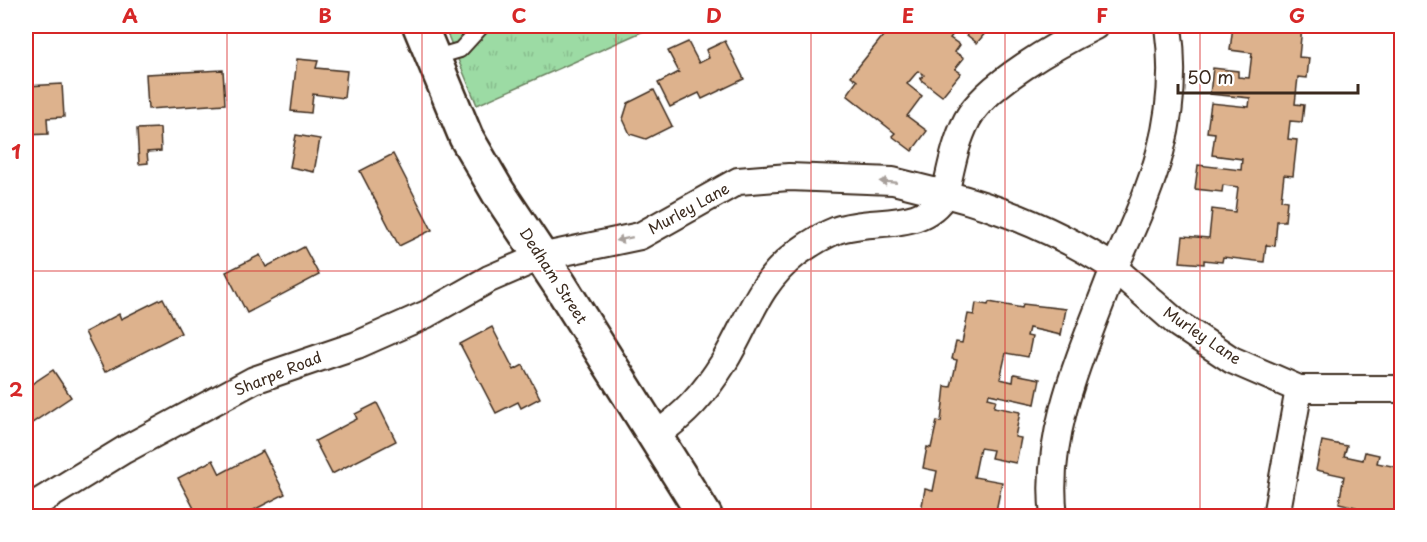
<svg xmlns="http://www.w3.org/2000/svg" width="1427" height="542" font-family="'Playpen Sans',sans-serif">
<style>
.grass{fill:url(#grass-tufts);stroke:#6c8261;stroke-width:1.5}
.building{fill:#ddb28d;stroke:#3b2a1e;stroke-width:1.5}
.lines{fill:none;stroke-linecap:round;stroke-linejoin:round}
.service-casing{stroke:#3b2a1e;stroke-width:18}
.minor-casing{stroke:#3b2a1e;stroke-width:30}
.secondary-casing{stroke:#3b2a1e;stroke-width:38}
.service{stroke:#fff;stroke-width:14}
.minor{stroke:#fff;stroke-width:26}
.secondary{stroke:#fff;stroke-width:33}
.oneway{fill:#a79f9a}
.grid{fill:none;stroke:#d62828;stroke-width:1.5;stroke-opacity:0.55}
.labels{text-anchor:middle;stroke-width:4.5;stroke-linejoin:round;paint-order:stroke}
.street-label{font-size:15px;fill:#3b2a1e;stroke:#fff}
.neatline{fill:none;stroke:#d62828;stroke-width:2}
.grid-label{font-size:20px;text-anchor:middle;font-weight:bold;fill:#d62828}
</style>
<defs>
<pattern id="grass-tufts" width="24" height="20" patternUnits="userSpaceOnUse" patternTransform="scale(1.5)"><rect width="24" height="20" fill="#9cdba4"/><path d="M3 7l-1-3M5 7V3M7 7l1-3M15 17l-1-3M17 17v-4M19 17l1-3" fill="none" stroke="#87bc8d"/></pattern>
</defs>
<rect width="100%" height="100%" fill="#fff"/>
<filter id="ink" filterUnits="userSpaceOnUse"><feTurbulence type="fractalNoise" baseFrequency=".0167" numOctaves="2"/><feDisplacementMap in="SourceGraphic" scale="12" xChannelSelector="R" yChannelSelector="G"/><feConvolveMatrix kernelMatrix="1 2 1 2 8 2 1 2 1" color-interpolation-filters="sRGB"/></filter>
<g filter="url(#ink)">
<polygon class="grass" points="444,26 655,26 477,105"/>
<g class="building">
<polygon points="891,26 991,26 977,43 958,28 950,38 960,45 955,52 964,58 955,69 961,73 942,96 920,79 924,75 918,71 907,84 922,96 907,116 927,131 912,151 892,136 895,133 847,95 857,81 851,76"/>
<polygon points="1233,26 1302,27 1299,57 1309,58 1307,78 1298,77 1295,104 1304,105 1302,122 1290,121 1288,139 1297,140 1293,176 1284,175 1281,200 1287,201 1285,221 1277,221 1275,246 1266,245 1264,262 1223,257 1222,262 1204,260 1204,264 1180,262 1183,236 1209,238 1212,209 1235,212 1238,187 1223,185 1222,192 1195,189 1198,165 1241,170 1242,159 1212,155 1215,133 1207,132 1211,103 1249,107 1250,98 1210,94 1213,68 1238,71 1238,77 1249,78 1252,53 1230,50"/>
<polygon points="725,41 744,79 702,99 699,93 670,107 658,83 679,72 668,51 688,42 699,63 709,58 706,50"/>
<polygon points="297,59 318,61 316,68 347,71 344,98 313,94 311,113 291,111"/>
<polygon points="223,70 225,104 148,109 146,74"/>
<polygon points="62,84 64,117 47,118 48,134 26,135 26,86"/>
<polygon points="654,90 672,126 646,139 630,134 623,119 628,103"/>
<polygon points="160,128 161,151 147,152 148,163 139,164 137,129"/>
<polygon points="296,135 320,139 314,172 290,167"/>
<polygon points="393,154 432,230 399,246 360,171"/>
<polygon points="304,247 319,275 247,313 226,272 260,255 266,267"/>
<polygon points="163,298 181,333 105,372 85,332 119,314 121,319"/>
<polygon points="989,302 1022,308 1023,304 1066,309 1061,335 1029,328 1027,336 1032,337 1028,357 1006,353 1000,379 1013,382 1014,374 1040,379 1035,404 989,394 988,398 996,400 994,407 1020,412 1015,437 1021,438 1016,463 991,458 993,450 980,448 974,477 1002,482 995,516 959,511 958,516 920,516 925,489 933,491 937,471 923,468 927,447 931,448 937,421 941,422 945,386 951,387 957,360 952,359 956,342 962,343 968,314 974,315 976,303 988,305"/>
<polygon points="492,327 514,370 523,365 540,398 521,408 518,402 496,413 460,344"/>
<polygon points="53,370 71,397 26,427 26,388"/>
<polygon points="377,403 396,441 332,474 315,441 357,419 355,414"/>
<polygon points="1322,441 1347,446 1344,456 1363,460 1365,452 1379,455 1377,463 1402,468 1402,511 1397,510 1396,514 1402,516 1354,516 1356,507 1339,503 1344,476 1316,470"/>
<polygon points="263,451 285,494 242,516 198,516 178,478 213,460 220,474"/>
</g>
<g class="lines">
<g class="service-casing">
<polyline id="service" points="433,58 460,50 482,26"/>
</g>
<g class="minor-casing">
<g id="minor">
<path d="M1168,26c13,91 -15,161 -54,242l64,56 54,36 67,29h103"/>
<path d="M26,510l98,-60 130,-70 103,-35 70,-31 62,-35 51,-22 100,-21 98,-55 51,-4 104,4 52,13c-23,39 -71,23 -108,36 -13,5 -29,15 -40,23 -41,32 -48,68 -73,109 -20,32 -38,52 -68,73"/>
<path d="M1054,516c-11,-84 31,-170 60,-248 -53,-35 -107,-58 -169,-74 6,-25 10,-51 22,-74 19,-36 91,-76 128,-94"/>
<polyline points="1276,516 1299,389"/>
</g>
</g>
<g class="secondary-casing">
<polyline id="secondary" points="420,26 466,137 498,192 560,285 705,516"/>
</g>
<use href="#service" class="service"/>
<use href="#minor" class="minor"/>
<use href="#secondary" class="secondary"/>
</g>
<defs><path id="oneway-solid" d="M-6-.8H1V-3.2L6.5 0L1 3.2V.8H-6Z" transform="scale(1.5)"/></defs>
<g class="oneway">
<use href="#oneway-solid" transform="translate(888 182) rotate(-175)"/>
<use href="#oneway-solid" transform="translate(624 239) rotate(168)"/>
</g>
</g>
<path class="grid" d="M227,26v490M422,26v490M616,26v490M811,26v490M1005,26v490M1200,26v490M26,271h1376"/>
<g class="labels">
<g class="street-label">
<text transform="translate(689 209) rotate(-29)" y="5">Murley Lane</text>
<text transform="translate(553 276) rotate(57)" y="5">Dedham Street</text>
<text transform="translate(1202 336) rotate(34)" y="5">Murley Lane</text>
<text transform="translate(278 374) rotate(-22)" y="5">Sharpe Road</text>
</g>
</g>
<rect width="1427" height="542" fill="none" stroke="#fff" stroke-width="66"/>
<path d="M1178 84v9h180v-9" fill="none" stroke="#3b2a1e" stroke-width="3"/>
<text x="1187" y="84" font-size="18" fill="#3b2a1e" stroke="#ffffff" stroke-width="4.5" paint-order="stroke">50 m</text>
<rect x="33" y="33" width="1361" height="476" class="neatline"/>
<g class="grid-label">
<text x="130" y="23">A</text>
<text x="325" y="23">B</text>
<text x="519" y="23">C</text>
<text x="714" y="23">D</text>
<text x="908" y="23">E</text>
<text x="1102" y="23">F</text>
<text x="1297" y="23">G</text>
<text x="16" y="159">1</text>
<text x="16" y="397">2</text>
</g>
</svg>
